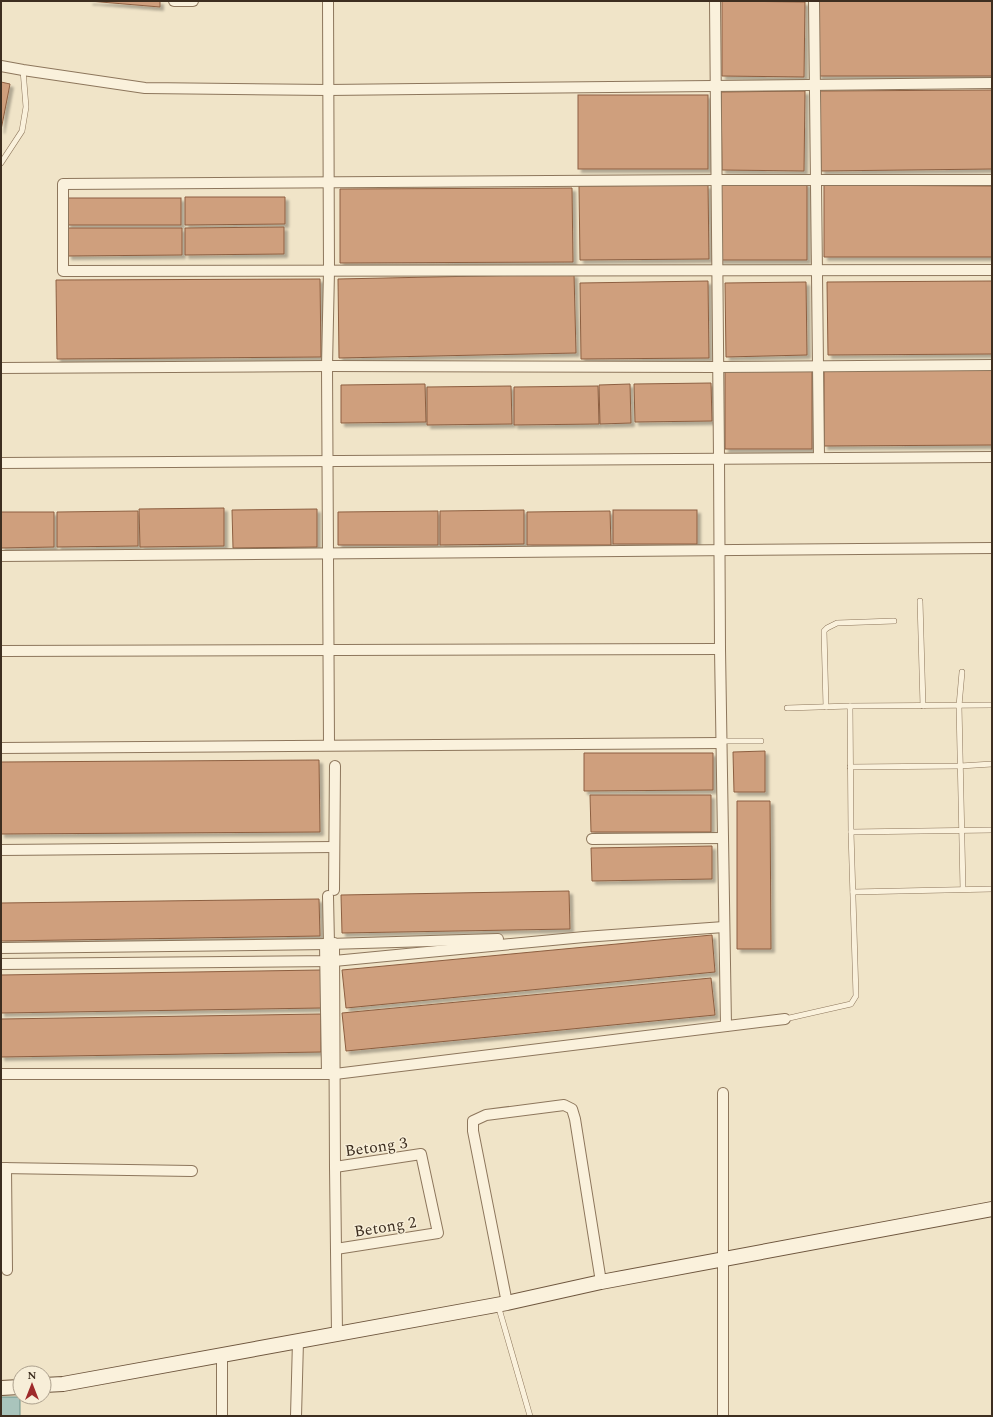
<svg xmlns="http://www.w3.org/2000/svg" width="993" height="1417" font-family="Spectral,serif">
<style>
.water{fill:#a9c4bc;stroke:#6f938a}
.building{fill:#cf9f7d;stroke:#8d5f41;filter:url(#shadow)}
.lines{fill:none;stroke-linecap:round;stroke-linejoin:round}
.lane-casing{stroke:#8d765c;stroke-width:6}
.street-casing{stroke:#8d765c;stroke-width:12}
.secondary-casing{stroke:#6f573f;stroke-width:16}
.lane{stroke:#faf1dc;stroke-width:5}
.street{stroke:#faf1dc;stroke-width:10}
.secondary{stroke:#faf1dc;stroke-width:14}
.labels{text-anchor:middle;stroke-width:3;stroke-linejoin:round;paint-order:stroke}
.street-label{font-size:16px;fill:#3d2e20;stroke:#f7eed8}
</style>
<defs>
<filter id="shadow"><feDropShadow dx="3.5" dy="3.5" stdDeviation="1" flood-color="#0004"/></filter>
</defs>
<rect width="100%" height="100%" fill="#f0e4c8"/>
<rect class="water" x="1" y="1397" width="19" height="19"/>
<g class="building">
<polygon points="89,1 160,1 160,7"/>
<polygon points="722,1 805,2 804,77 722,76"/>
<rect x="818" y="1" width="174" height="75"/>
<polygon points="1,82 10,84 1,130"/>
<polygon points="992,90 992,169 821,171 820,91"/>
<polygon points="805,91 804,171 722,170 721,92"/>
<rect x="578" y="95" width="130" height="74"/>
<polygon points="807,183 807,260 719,260 719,184"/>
<polygon points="708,185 709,259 580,260 579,186"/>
<polygon points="824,185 992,186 992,257 824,257"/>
<polygon points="572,188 573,262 340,263 340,189"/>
<polygon points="185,197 285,197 285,224 185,225"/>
<rect x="67" y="198" width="114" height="27"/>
<polygon points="284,227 284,254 185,255 185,228"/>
<polygon points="68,228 182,228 182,255 68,256"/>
<polygon points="574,274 576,353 339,358 338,279"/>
<polygon points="320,279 321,357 57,359 56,280"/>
<polygon points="708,281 709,358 581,359 580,283"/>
<polygon points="992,281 992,354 828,355 827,282"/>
<polygon points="806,282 807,355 726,357 725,283"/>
<polygon points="992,367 992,445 824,446 824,369"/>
<rect x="725" y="371" width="87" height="78"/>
<polygon points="711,383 712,421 635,422 634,384"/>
<polygon points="425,384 426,422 341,423 341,385"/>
<polygon points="630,384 631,423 600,424 599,385"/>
<polygon points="511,386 512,424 427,425 427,387"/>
<polygon points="598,386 599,424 514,425 514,387"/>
<polygon points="224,508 224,546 140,547 139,509"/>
<polygon points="317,509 317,547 233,548 232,510"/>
<polygon points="524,510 524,544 440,545 440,511"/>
<rect x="613" y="510" width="84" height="34"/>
<polygon points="138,511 138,546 57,547 57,512"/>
<polygon points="438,511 438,545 338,545 338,512"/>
<polygon points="610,511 611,545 527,545 527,512"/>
<polygon points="1,512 54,512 54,547 1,548"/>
<polygon points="765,751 765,792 734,792 733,752"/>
<polygon points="584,753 713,753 713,790 584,791"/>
<polygon points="319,760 320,832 1,834 1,762"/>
<polygon points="590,795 711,795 711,832 591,832"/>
<polygon points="737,801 770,801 771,949 737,949"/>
<polygon points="712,846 712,879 592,881 591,848"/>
<polygon points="569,891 570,929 342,933 341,895"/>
<polygon points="319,899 320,936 1,941 1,903"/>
<polygon points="712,935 715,972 346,1008 342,970"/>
<polygon points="321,970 321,1008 1,1013 1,975"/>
<polygon points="711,978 715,1015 346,1051 342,1013"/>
<polygon points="321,1014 321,1052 1,1057 1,1019"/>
</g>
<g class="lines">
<g class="lane-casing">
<g id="lane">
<polyline points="1,163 22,131 26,107 23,70"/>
<polyline points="920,601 923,706"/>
<polyline points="962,672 959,706 963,889"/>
<polyline points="826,707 824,631 827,628 837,623 894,621"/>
<polyline points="787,708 850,706 992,705"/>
<polyline points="721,741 761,741"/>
<polyline points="850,767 960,766 992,764"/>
<polyline points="851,832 992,830"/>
<polyline points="853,892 992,889"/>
<polyline points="785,1019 851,1004 856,996 851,832 850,706"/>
<polyline points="498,1305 530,1416"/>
</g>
</g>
<g class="street-casing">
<g id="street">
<polyline points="174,1 193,1"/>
<polyline points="328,1 329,271 327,366 329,745"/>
<polyline points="715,1 719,458 720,649 726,1026"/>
<polyline points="814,1 819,457"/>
<polyline points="1,66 23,70 145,88 328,90 992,83"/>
<polyline points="992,180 716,180 63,184 63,271 992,270"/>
<polyline points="1,368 327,366 718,367 992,365"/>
<polyline points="1,463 992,457"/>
<polyline points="1,556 992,548"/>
<polyline points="1,651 720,649"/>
<polyline points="1,748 721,743"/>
<polyline points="592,839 723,838"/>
<polyline points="1,850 334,847"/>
<polyline points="334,890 335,766"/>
<polyline points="328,896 329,944"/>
<polyline points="334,943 335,1167 337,1334"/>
<polyline points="325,944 327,1074"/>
<polyline points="1,948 329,944 498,939"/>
<polyline points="1,964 334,961 584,937 724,927"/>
<polyline points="1,1074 335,1074 785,1019"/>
<polyline points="335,1167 421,1154 438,1233 336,1249"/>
<polyline points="1,1168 192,1171"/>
<polyline points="6,1168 7,1270"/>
<polyline points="507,1303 473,1131 473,1121 486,1115 564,1105 572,1109 575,1119 601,1282"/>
<polyline points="222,1416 222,1354"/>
<polyline points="296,1416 298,1341"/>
<polyline points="723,1416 723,1093"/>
</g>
</g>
<g class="secondary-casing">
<g id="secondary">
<polyline points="44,1385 63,1384 507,1303 601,1282 992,1209"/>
<polyline points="1,1388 20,1387"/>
</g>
</g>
<use href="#lane" class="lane"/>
<use href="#street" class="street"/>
<use href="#secondary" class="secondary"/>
</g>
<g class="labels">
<g class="street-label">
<text transform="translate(376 1146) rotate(-8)" y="6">Betong 3</text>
<text transform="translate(385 1226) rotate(-9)" y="6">Betong 2</text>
</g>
</g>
<rect width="993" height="1417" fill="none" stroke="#3d2e20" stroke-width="4"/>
<g transform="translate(32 1385)"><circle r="19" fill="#f7eed8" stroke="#ada18e"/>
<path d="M0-3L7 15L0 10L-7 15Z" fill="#9e2a2b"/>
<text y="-6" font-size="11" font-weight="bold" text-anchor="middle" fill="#3d2e20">N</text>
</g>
</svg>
